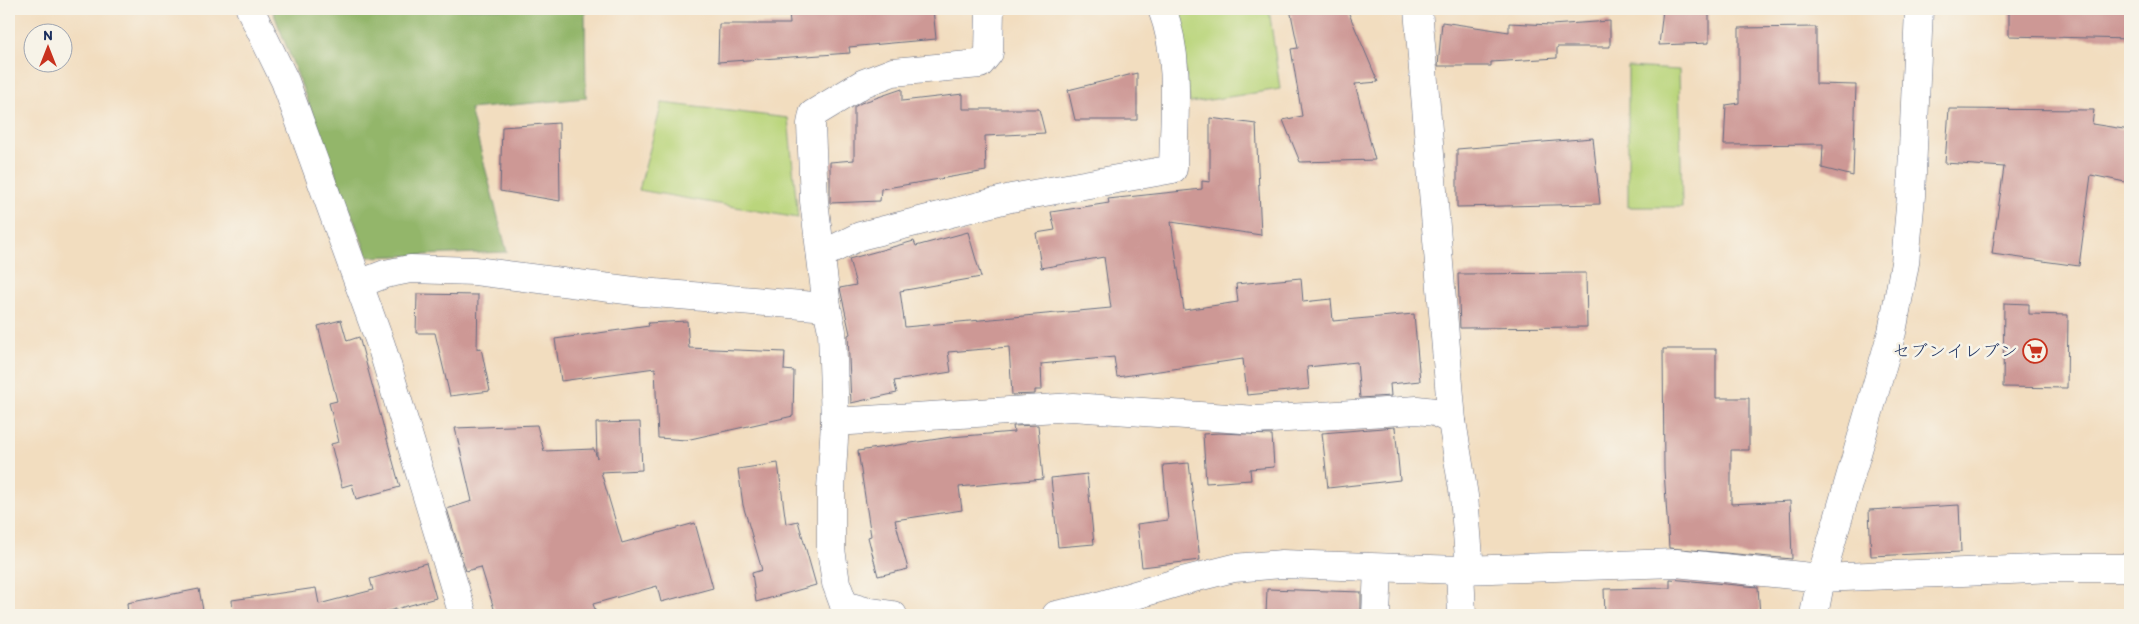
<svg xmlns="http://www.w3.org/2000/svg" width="2139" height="624" font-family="Itim,'Klee One',sans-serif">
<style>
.green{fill:#bad57b;stroke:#6a826c}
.forest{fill:#93b66b;stroke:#577264}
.building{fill:#cd9895}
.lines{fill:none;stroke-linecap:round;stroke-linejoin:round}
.minor-casing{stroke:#666c80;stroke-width:29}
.tertiary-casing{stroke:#666c80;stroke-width:29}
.minor{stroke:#fff;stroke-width:28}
.tertiary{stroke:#fff;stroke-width:28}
.labels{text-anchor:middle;stroke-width:5;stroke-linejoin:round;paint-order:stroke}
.poi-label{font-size:18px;fill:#1b2f5e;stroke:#f7f3e8;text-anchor:end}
</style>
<rect width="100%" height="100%" fill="#f7f3e8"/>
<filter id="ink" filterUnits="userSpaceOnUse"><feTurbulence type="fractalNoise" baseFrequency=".02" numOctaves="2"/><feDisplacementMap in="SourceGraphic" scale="10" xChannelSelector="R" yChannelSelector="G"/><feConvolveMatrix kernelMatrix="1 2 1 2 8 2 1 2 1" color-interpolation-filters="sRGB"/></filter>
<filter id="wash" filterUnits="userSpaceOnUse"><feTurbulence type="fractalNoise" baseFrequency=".0096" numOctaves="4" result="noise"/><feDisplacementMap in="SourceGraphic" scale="20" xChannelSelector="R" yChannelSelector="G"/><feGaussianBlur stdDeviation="1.12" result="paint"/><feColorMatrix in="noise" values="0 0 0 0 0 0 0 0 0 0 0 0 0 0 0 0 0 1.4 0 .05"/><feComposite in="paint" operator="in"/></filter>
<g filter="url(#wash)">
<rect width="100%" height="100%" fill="#f2ddbf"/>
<g class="green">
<polygon points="1176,9 1269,9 1280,89 1190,103"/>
<polygon points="1628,67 1679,70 1682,207 1628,207"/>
<polygon points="662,103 788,118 798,218 639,190"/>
</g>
<polygon class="forest" points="272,9 585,9 586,98 470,109 507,252 368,257"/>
<g id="blocks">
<g class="building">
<polygon points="809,9 933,9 936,39 849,47 850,53 718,62 719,24 790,24 789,12"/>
<polygon points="1290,9 1347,9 1378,82 1355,84 1375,160 1300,162 1283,120 1302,116 1291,49 1298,48"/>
<polygon points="1663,9 1709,9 1709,43 1659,45"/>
<polygon points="2009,9 2130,9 2130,39 2009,36"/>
<polygon points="1610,21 1610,47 1557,47 1557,58 1491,62 1491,66 1438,66 1442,22 1509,32 1509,23 1551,25"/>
<polygon points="1816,27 1816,84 1856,85 1853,176 1822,168 1823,144 1724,145 1726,105 1739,103 1739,28"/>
<polygon points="1137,73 1137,120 1075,120 1068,90"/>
<polygon points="902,89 902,101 963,94 963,109 1039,109 1045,133 985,136 986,171 881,189 880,201 830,203 830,162 854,160 854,107 861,103"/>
<polygon points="1949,109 2094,110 2092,124 2130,130 2130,183 2091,175 2079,266 1992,254 2004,167 1945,163"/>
<polygon points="1210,118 1256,124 1261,235 1171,222 1184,310 1238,302 1236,284 1301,278 1303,302 1331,299 1333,321 1414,314 1420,381 1390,384 1391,396 1360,398 1357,362 1307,367 1309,389 1247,395 1243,359 1117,377 1114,357 1041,364 1042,390 1035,390 1035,394 1012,395 1009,347 948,352 951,372 894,381 897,393 851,403 848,335 850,334 840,288 856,285 849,259 914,241 916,246 968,232 981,277 900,291 905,327 1111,308 1104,257 1041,268 1036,233 1055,230 1051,212 1109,203 1108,199 1202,189 1202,181 1210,182"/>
<polygon points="559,123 560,201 500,191 502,127"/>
<polygon points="1593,138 1600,204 1457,207 1457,149"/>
<polygon points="1586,273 1587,327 1460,328 1458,274"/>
<polygon points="417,294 478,295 477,349 481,348 490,391 450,396 435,333 416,333"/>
<polygon points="2004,303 2029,304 2029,314 2068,315 2067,388 2003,387"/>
<polygon points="341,320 347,341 359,337 400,487 356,499 352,484 342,487 331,444 339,442 329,403 337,401 318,326"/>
<polygon points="687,321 689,348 785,352 784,370 794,371 793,416 686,440 658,438 655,368 561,381 555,339 649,326 648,323"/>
<polygon points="1663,349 1716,349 1716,398 1749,398 1749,450 1731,450 1731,504 1790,501 1792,559 1669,548 1664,470"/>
<polygon points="640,422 642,470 601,472 622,543 695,523 713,588 661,602 657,586 593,604 597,615 496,615 481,567 466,571 447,509 472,501 455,428 537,425 544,451 594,449 597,458 596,423"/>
<polygon points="1038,425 1043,479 959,487 962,510 895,520 908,569 878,576 868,537 871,536 858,451 951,437 1014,432 1013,426"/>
<polygon points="1395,427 1400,480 1328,488 1322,433"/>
<polygon points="1219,433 1272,435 1274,467 1250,469 1251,480 1206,483 1203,434"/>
<polygon points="778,463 786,524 798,521 816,585 756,602 752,573 762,570 743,505 738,469"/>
<polygon points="1189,463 1200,560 1142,567 1137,524 1168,520 1163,465"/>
<polygon points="1087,474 1094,544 1058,547 1051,478"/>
<polygon points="1959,505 1961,552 1871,556 1869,510"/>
<polygon points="426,563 436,598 374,615 233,615 232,600 316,588 319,604 373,590 370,579"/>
<polygon points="1670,579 1758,587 1760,615 1605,615 1604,589 1670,588"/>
<polygon points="199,589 204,615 128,615 127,603"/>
<polygon points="1267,589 1361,592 1361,615 1266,615"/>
</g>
</g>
</g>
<g filter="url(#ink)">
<use href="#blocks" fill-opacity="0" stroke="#666c80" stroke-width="1"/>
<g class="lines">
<g class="minor-casing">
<g id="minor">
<polyline points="250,9 285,81 381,345 463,615"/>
<polyline points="1418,9 1452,421 1464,496 1470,570"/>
<path d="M821,255l39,-19 151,-38 162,-29c1,-52 8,-111 -11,-160"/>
<polyline points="359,284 385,274 410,269 475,271 642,292 827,307"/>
<polyline points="835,422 1073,407 1256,420 1417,410 1435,412 1452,421"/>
<polyline points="1460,570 1462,615"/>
<polyline points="844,605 836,583 831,549 831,489 835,422 832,331 827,307 814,201 811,124 813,114 864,83 893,72 980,64 989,53 990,9"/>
<polyline points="844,605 865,611 893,615"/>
<polyline points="1056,615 1095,607 1186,580 1234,568 1282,564 1460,570 1676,563 1821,578 2055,568 2130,568"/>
<polyline points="1376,615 1378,568"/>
</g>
</g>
<g class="tertiary-casing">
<polyline id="tertiary" points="1814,615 1821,578 1892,332 1905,263 1911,196 1919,9"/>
</g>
<use href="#minor" class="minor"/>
<use href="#tertiary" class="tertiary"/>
</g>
</g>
<defs>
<g id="supermarket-ring" transform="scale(1.25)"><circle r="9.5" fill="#f7f3e8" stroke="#c8321e" stroke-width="1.5"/><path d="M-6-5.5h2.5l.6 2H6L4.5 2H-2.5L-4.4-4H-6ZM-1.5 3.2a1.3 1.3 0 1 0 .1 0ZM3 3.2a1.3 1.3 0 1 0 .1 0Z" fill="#c8321e"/></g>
</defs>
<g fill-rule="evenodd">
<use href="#supermarket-ring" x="2035" y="351"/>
</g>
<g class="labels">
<g class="poi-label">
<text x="2018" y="357">セブンイレブン</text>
</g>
</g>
<rect width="2139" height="624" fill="none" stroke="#f7f3e8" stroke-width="30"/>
<g transform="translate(48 48)"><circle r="24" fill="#f7f3e8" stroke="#9fa5b1"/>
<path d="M0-4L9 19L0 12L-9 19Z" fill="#c8321e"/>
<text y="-8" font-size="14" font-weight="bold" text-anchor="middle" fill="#1b2f5e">N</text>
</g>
</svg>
